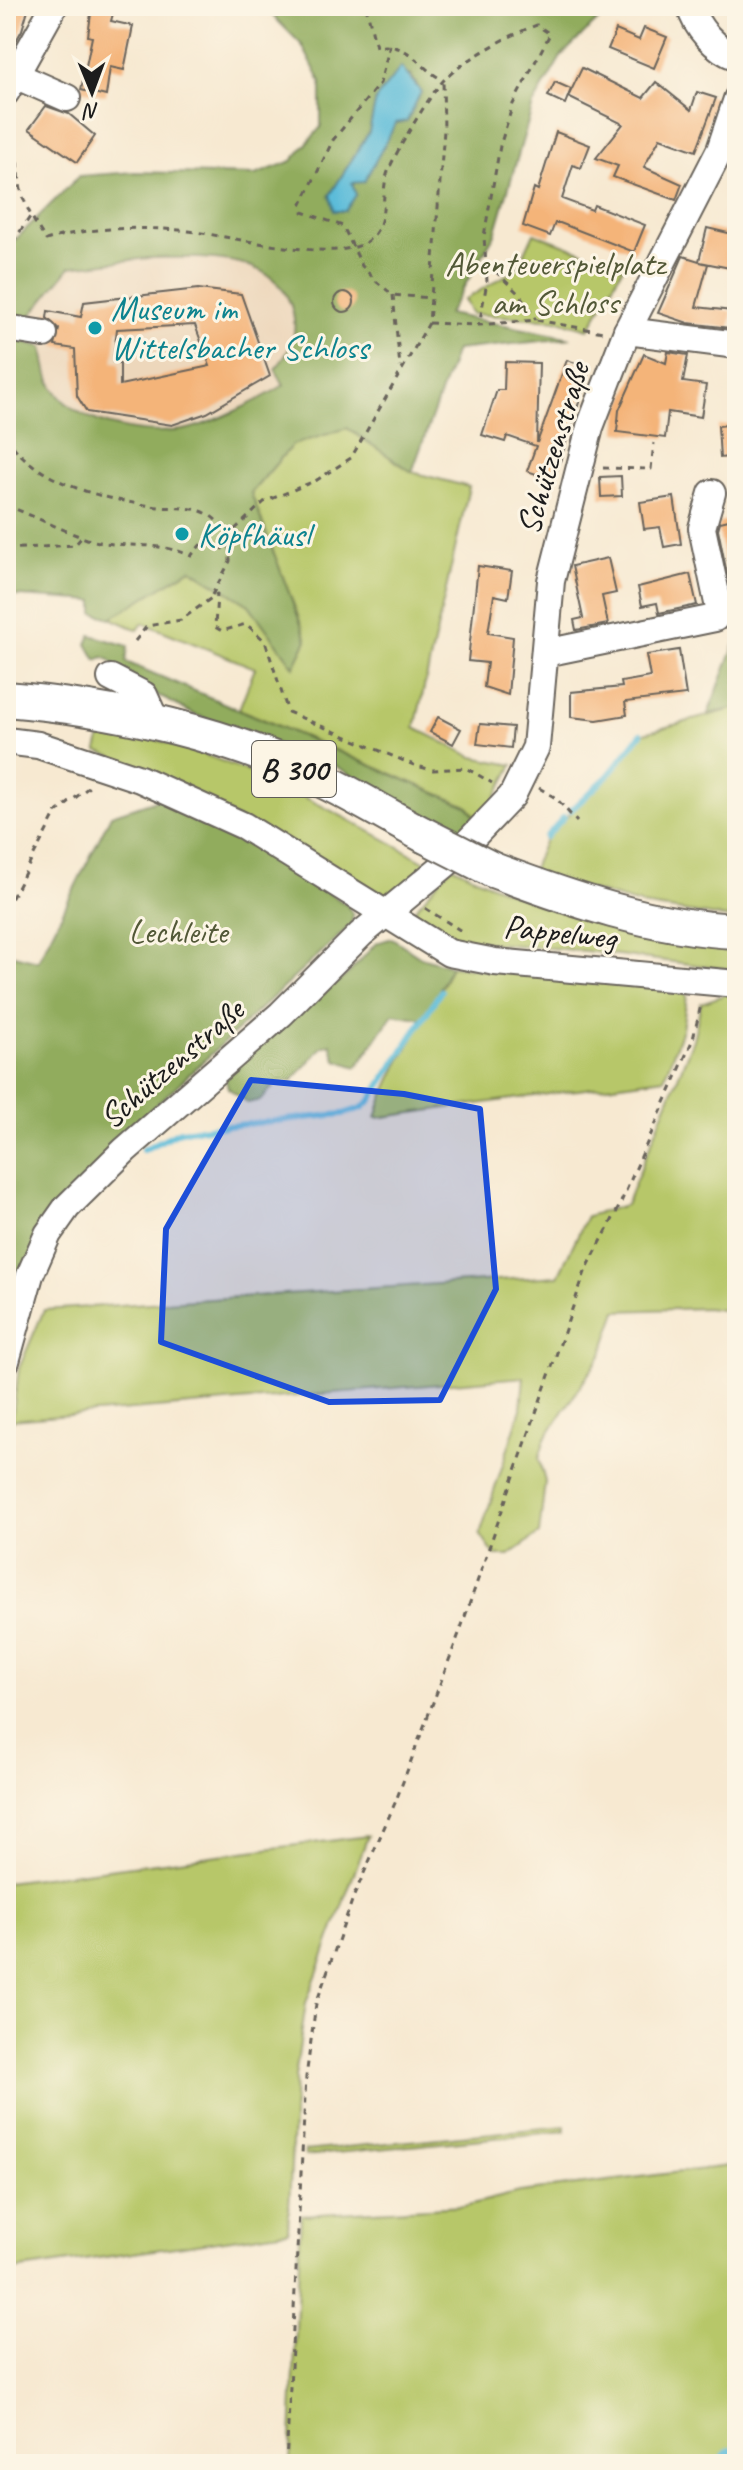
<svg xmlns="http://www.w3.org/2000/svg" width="743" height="2470" font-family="Caveat,sans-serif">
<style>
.built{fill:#edd7bb}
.green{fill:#b7c769;stroke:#6a7242;stroke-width:2}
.forest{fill:#91ac5d;stroke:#56643c;stroke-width:2;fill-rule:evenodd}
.water{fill:#5bbcd9;stroke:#3c6c7a;stroke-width:2}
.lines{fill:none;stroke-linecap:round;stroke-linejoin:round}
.stream{stroke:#5bbcd9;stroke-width:6}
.river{stroke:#5bbcd9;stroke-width:34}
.building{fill:#f4b479;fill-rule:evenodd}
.minor-casing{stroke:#69645b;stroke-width:30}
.major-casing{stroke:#69645b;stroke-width:38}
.path{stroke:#69645b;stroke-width:3;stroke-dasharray:6 6;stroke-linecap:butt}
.minor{stroke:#fff;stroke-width:26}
.major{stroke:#fff;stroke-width:34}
.major-bridge-casing{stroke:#69645b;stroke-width:38;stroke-linecap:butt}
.major-bridge{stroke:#fff;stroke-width:34}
.marked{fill:#1d4ed8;fill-opacity:0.2;stroke:#1d4ed8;stroke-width:6;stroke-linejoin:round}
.culture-dot{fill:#0f9aa8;stroke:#fcf5e5;stroke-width:3}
.labels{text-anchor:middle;stroke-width:6;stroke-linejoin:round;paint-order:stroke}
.shield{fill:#fcf5e5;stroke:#5f5d58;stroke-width:2}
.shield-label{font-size:32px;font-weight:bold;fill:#1c1c1c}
.park-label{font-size:34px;fill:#525837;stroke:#fcf5e5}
.culture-label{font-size:34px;fill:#0d838f;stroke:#fcf5e5;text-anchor:start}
.street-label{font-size:34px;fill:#1c1c1c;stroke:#fcf5e5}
</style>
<rect width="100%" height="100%" fill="#fcf5e5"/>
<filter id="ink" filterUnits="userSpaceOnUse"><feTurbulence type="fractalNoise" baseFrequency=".0125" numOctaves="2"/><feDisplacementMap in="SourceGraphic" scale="16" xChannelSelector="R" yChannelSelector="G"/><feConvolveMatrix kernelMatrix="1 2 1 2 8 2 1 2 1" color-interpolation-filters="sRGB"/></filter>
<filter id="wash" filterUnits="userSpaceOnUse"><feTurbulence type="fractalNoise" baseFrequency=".006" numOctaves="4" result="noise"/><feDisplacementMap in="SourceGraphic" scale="32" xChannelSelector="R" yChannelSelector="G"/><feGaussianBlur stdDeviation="1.8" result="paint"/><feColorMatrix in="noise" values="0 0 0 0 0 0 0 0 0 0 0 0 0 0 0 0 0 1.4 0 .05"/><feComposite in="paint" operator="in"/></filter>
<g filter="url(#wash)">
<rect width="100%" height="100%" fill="#f7e9d1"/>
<polygon class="built" points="149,258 230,260 268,273 291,302 296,328 289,352 275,369 285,385 261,399 183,430 122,429 81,416 51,385 43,347 24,342 30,316 70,267"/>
<g class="green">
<polygon points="534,233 623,267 589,329 557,320 472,314 464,300 518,268"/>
<polygon points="347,428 412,472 469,487 415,728 473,757 513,765 489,809 478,819 467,806 239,709 255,668 143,623 138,630 111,618 191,569 249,605 294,666 307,640 251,493 292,445"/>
<polygon points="737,708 737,919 647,906 531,873 546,837 608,776 641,734"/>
<path d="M103,727c123,24 220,77 328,138l-44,36 -237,-130 -53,-20z"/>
<path d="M452,866c95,50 180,65 285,80v24l-151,-19 -142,-12 -28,-20 -1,-10z"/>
<path d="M451,966l231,24 5,6 -5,33 -18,49 -288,40c15,-55 54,-99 75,-152z"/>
<polygon points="730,993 737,994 737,1312 706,1308 617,1311 602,1354 545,1439 539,1459 545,1482 539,1534 508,1556 495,1556 480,1534 521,1409 524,1377 12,1420 19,1368 44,1310 558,1276 587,1216 626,1205 693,1040 701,1003"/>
<polygon points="368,1836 306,2003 295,2077 288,2231 6,2271 6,1882"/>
<polygon points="565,2126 565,2131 305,2156 305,2151"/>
<polygon points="737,2165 737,2464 290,2464 301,2215 464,2206 520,2192"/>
</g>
<g class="forest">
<path d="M263,6h350l-51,49 -29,50 -38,129 -47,80 123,24 -115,12 -44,122 -65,-44 -55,17 -41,48 56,147 -13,27 -45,-62 -58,-36 -80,49 -17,-5v-12l-88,-6v-346l73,-73 56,-4 120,3 37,-14 29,-34v-45l-19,-37zM411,75l10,17 -14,29 -11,2 -32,58 -12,2 -22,12 39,-63 7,-33zM149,258c50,0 130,-8 144,55 5,23 -3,39 -18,56l9,16c-24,15 -74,40 -101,45 -41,7 -113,-6 -132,-47 -5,-10 -6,-25 -8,-36l-19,-5 6,-25 40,-50z"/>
<polygon points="91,635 128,646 126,662 467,806 478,819 459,837 330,763 193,714 113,672 113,662 104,657 96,660 87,644"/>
<polygon points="737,639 737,708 708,714"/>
<polygon points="162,798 250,840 347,905 353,915 351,925 117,1141 6,1318 6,953 38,961 111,815"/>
<polygon points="392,938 421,957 451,966 425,1019 393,1014 357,1067 336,1060 331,1044 322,1047 292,1081 277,1082 261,1100 248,1103 228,1088 224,1073 349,973 376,943"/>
</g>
<polygon class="water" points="401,67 421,92 407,121 396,123 364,182 352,183 356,195 345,211 334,211 330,195 369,132 376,99"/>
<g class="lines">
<g class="stream">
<polyline points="571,810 608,776 641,734"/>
<polyline points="546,837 564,817"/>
<polyline points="143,1150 180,1131 343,1114 362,1108 371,1100 441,991"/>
</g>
<polyline class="river" points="737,2464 737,2462"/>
</g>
<g id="blocks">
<g class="building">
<polygon points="6,6 29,6 22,30 6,59"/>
<polygon points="92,6 115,6 111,21 133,26 124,70 110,67 106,96 81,90 92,37 88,36"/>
<polygon points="644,28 667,37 654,68 608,49 616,30 639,40"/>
<polygon points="582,68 643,98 656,82 691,110 697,92 716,98 696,151 660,138 644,167 682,184 676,200 613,177 618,166 596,158 623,124 568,97"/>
<polygon points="555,82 571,89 565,104 548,96"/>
<polygon points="46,106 69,114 95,136 77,162 29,129"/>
<polygon points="556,132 590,145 581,168 573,165 562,199 592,210 594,205 645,225 634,252 560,223 555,223 550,236 523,226 534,188 538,190"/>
<polygon points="707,228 737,235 737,238 730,268 700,262 708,264 696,307 732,311 730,328 688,323 658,313 683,256 699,261"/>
<path d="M198,289l43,5 29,82 -63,37 -35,12 -85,-13 -10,-16 -2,-47 -20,-3 4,-17 -12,-11 1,-7 33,6 3,-15zM195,325l15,41 -90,19v-22l-7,-1 4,-33z"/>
<circle cx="344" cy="302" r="10"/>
<polygon points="668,352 688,355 683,382 706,385 701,417 668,412 665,438 617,432 619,410 644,354 666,363"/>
<polygon points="567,360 590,368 554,480 527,471 536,446 507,436 505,442 482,435 497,390 504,390 505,362 539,363 537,443"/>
<polygon points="737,424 737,456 720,458 718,426"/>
<polygon points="621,476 622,496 601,497 600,477"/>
<polygon points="674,497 681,544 664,547 660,527 644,529 640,502"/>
<polygon points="737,518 737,609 734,609 718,529 720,522"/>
<polygon points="608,558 616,593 602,596 608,624 576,630 574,620 583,618 572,566"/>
<polygon points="478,566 512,571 508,598 494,595 488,633 513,637 508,695 484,687 487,663 468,661"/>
<polygon points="690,574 697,605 659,613 657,603 642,606 638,587"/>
<polygon points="679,650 686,695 625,702 627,715 597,720 571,717 571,692 622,687 621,682 650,677 646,655"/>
<polygon points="438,717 461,729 453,744 430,732"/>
<polygon points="480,724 513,727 511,748 477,744"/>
</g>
</g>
</g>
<g filter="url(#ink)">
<use href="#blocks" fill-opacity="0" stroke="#69645b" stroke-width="2"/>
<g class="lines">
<g class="minor-casing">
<g id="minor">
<path d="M690,6c6,22 25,43 47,51"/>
<polyline points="17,76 67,98"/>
<polyline points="6,92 54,6"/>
<polyline points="6,328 44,334"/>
<polyline points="627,331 737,345"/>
<polyline points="545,653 715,618 719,608 702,528 712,493"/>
<polyline points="111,678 144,695 156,722"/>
<polyline points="6,741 38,745 140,779 244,826 449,953 495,962 737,984"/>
<polyline points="468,842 512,796 536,747 551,581 590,427 627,331 720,150 737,99"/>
<polyline points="6,1361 30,1275 48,1234 67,1207 125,1150 281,1014 361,934 447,863"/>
</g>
</g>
<g class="major-casing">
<g id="major">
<path d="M6,699c108,9 222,34 320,83 33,16 65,36 98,53"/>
<path d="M493,870c80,30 158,57 244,61"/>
</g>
</g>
<g class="path">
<path d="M366,6l10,41c34,-6 41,20 67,33"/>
<polyline points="390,45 380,83 333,140 301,206 303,212 343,226 362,266 377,282 393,295 430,298"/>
<path d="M6,141c18,17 10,32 16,53 6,18 14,31 24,46 41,-13 90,-13 133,-10 42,3 154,35 187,12 26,-18 12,-48 23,-73 8,-19 40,-73 54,-88 19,-20 68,-47 94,-56l13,9 -37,70 -13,42 -16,90 3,46 -8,43"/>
<polyline points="6,252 30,217"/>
<polyline points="487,263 520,295 536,320"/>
<polyline points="393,295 400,367"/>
<polyline points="429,323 479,325 536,320 603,332"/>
<path d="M6,436c27,46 96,63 146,70 15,3 35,0 49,5 12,4 21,15 29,23"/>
<polyline points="603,468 651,469 654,443"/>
<path d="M6,505c27,11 54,24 81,34 35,11 67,0 104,17l12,-14 26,9"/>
<polyline points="6,549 75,545 83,536"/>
<polyline points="212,595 230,561 230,534 264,502 317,480 351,458 429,323 444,130 443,80"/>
<polyline points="135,641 147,626 181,620 217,594 215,627 222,631 246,624 265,641 288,712 416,766 433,770 466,768 492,783"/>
<polyline points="539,788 556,798 577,822"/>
<polyline points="425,908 463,932"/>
<polyline points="6,909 56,813 89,787"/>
<polyline points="286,2464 306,2077 316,2004 353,1898 395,1803 460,1631 585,1272 617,1211 693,1039 701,1005"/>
</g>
<use href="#minor" class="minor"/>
<use href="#major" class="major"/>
<g class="major-bridge-casing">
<polyline id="major-bridge" points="424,835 493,870"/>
</g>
<use href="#major-bridge" class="major-bridge"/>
</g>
</g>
<path class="marked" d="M251,1080l153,14 76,15 16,180 -56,111 -111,2 -168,-60 5,-113z"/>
<g class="culture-dot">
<circle cx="95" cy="328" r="8"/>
<circle cx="182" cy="534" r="8"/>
</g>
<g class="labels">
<rect class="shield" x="252" y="741" width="84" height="56" rx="6"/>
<g class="shield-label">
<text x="294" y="780">B 300</text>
</g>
<g class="park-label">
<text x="555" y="275">Abenteuerspielplatz<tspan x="555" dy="39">am Schloss</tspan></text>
<text x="178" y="943">Lechleite</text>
</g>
<g class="culture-label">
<text x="111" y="320">Museum im<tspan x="111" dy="39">Wittelsbacher Schloss</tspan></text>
<text x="198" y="546">Köpfhäusl</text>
</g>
<g class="street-label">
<text transform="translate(552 448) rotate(-73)" y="12">Schützenstraße</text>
<text transform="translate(560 931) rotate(6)" y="12">Pappelweg</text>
<text transform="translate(171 1063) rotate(-41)" y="12">Schützenstraße</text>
</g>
</g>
<rect width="743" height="2470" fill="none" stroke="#fcf5e5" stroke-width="32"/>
<g transform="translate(92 92) rotate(179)" stroke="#fcf5e5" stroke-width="6" paint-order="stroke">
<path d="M0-6L14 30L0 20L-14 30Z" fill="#1c1c1c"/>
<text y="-12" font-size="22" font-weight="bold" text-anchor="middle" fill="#1c1c1c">N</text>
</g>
</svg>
